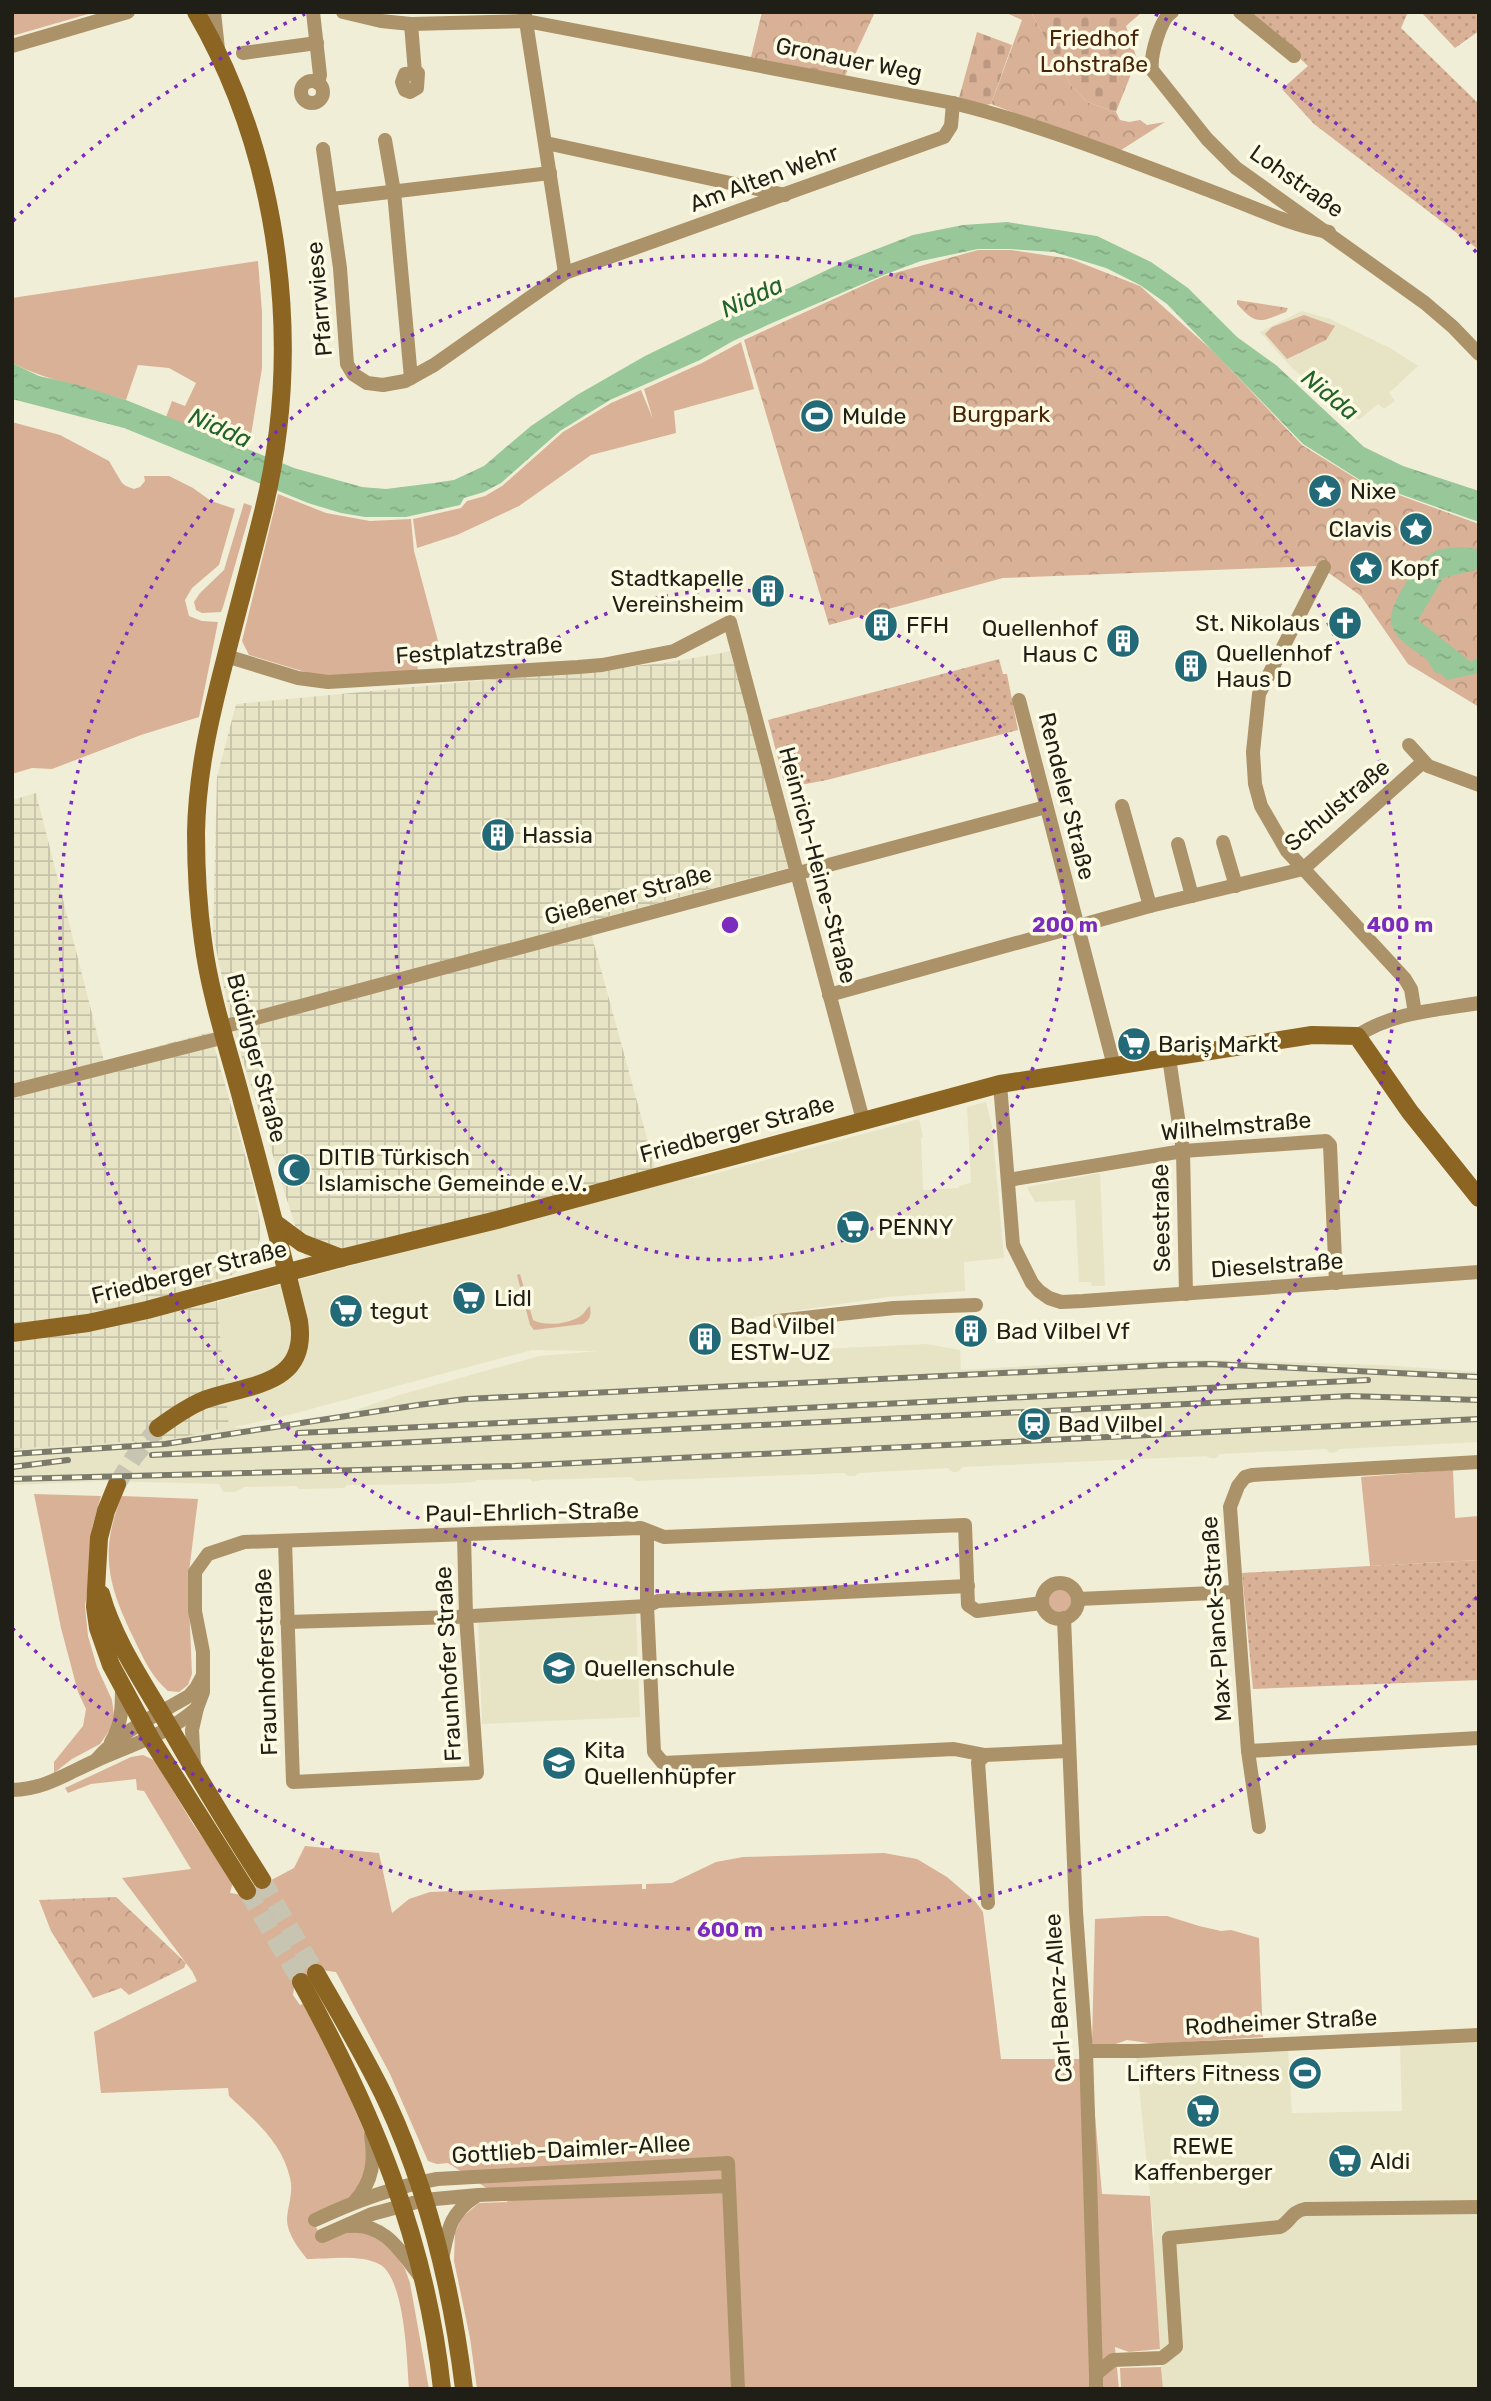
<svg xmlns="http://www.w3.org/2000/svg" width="1491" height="2401" font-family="Rubik,sans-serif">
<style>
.built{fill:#e7e3c5;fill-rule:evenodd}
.industrial{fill:url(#industrial-grid)}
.grass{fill:#d9b196}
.forest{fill:url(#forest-crowns)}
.cemetery{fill:url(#cemetery-stones)}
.garden{fill:url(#garden-dots)}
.water{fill:url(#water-ripples)}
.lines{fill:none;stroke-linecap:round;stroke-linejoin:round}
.secondary-tunnel{stroke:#c7c5b1;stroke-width:18;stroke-dasharray:18 9;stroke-linecap:butt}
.street{stroke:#ac9269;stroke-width:14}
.secondary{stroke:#8b6521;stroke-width:18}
.rail-casing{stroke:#7c7a6b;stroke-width:6}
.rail{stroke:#fefbe4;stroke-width:3.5;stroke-dasharray:10;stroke-linecap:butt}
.ring{fill:none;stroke:#7b2cbf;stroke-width:3.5;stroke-dasharray:3.5 7}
.labels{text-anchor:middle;stroke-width:7;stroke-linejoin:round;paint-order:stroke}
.park-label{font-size:23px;fill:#482508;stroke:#fefbe4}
.street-label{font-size:23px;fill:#201f17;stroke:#fefbe4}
.poi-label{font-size:23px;fill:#201f17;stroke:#fefbe4;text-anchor:start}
.water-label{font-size:24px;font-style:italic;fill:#226329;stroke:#fefbe4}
.centre{fill:#7b2cbf;stroke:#fefbe4;stroke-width:3.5}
.ring-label{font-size:21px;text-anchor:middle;font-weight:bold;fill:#7b2cbf;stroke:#fefbe4;stroke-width:7;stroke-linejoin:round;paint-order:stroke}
</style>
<defs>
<pattern id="industrial-grid" width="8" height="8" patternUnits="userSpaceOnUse" patternTransform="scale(1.75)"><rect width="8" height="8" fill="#e7e3c5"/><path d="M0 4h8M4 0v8" fill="none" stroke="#c6c2a8"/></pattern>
<pattern id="forest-crowns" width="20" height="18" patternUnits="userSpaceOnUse" patternTransform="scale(1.75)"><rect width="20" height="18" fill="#d9b196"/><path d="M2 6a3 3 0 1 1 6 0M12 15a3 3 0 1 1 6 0" fill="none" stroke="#ba9881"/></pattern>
<pattern id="cemetery-stones" width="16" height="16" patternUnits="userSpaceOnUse" patternTransform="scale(1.75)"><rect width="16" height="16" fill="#d9b196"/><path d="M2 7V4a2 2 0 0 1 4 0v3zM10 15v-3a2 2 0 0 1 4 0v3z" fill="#ba9881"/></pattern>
<pattern id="garden-dots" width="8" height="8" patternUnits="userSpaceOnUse" patternTransform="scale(1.75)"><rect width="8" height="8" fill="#d9b196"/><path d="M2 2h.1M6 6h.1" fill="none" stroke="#ba9881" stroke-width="1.8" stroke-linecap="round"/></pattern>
<pattern id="water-ripples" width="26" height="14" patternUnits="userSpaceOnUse" patternTransform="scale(1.75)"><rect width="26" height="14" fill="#98c799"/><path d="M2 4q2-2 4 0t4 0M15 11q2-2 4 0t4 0" fill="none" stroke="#83aa83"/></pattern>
</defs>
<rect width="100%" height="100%" fill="#f1eed7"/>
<g class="built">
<polygon points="1302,311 1330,319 1392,349 1418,366 1389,393 1395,401 1384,409 1378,404 1359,420 1293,369 1260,332"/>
<path d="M986,1102l6,24 12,132 -40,4 1,29 -77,6 -134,20v35l172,-8 34,6 1,20 121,-7 126,-3 174,5 97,7v70l-139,7 -4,3 -6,1 -4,-4 -106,5 -4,4h-6l-4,-2 -243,11 -5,5h-6l-4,-4 -89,5 -4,3h-7l-4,-3 -208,8 -5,-4 -90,3 -8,2 -3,-3 -53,1 -2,2 -39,2 -89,1 -3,3 -45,1 -3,-3 -52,1 -9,5h-12l-4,-8 -112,-3 -95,4v-36l161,-10 56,-12 -12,-125 448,-121 37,-4 217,-58 4,18 -2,1 2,52 36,-2v-2l12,-3 -4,-76zM532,1350l67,1 -60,5 -143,40 -46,16 -99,17 -18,-2 48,-10z"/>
<polygon points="1100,1173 1105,1286 1092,1286 1091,1282 1079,1282 1075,1200 1035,1202 1027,1187"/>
<polygon points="636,1613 640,1717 482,1724 478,1620"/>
<polygon points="1479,2043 1479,2389 1163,2389 1152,2244 1154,2234 1136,2057 1288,2049 1292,2113 1402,2111 1400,2045"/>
</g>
<g class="industrial">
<polygon points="733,651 791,867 588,922 659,1182 311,1276 232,1026 213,934 217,777 236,704 664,663"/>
<polygon points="36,793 104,1061 210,1032 253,1183 260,1221 260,1239 253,1262 232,1275 211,1281 217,1302 229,1427 173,1439 12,1449 12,800"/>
</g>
<g class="grass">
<polygon points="12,12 95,12 12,36"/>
<path d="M258,261l4,51v56l-12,73 -3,9 -81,-33 6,-16 13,5 11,-23 -27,-15 -31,-3 -12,35c-38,-12 -78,-19 -114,-37v-65z"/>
<polygon points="741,342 754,389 674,411 676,433 591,455 519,506 457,535 417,548 413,519 461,508 467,501 485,496 502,486 563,432 611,403 641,390 653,419 644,389 702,363"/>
<polygon points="12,422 60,435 109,461 122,483 126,486 134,489 140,487 145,481 144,476 169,476 193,488 211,501 235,509 219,565 192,588 185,600 189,616 202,621 218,622 199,717 141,735 52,769 32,768 12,774"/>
<polygon points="278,494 326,513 370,521 411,519 414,551 442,656 417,659 418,673 325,678 249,655 242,641"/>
<polygon points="244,503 252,506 223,607 221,612 202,613 196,610 194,602 200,593 224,570"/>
<path d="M520,1274l13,46c13,7 39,4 50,-6 2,-2 4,-6 7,-8 1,8 1,13 -7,18l-49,6 -4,-5 -13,-50z"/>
<polygon points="1453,1470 1455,1518 1479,1516 1479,1560 1370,1566 1361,1477"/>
<polygon points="34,1494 101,1496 92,1528 89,1578 85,1606 88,1636 97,1667 112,1700 114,1715 111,1728 100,1744 72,1759 54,1773 54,1762 83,1726 86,1709 78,1692 61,1628"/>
<path d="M122,1496l76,3 -10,81 4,94 -4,11 -9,7 -11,-1c-16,-14 -24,-31 -33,-50 -26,-53 -37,-88 -13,-145z"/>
<circle cx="1060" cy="1601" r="13"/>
<path d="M143,1755l11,5 5,8 34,56 40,58 -3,11 13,2 51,-27 11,-22 74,7 13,60 17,-14 21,-7 212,-8v5h4v-5l26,-1 44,-21 27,-5 141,-4 33,6 30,18 28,24 8,11 18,147h89l12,135 48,2 10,153 -31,3 -14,-5 4,42h-642l-7,-51 -16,-77 1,-28 7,-16 17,-14 29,-1 -60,-39 -11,1 -9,-3 -38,-87 -54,-102 -16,-2 -25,11 -2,14 7,10 6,-2 22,43 39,92 3,23 -7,19 -17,22 -34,16 11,24 24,-10 18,-1 26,17 14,21 5,14 19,106h-20c-2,-28 -4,-112 -30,-125 -19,-10 -51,-5 -72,-5 -8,-10 -19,-24 -20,-38 0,-14 7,-29 3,-43 -8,-36 -36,-58 -61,-82l-1,-8 -127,5 -7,-61 103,-51 -5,-10 -70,-93 69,-9 -47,-78 -7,-1 -1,-11 -45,5 -23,9 -3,-5 66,-31z"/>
<polygon points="1144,1916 1167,1916 1199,1926 1221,1931 1231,1930 1259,1938 1263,2037 1156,2044 1127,2040 1110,2046 1097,2046 1092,2043 1095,1919"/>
<polygon points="1161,2367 1163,2389 1121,2389 1120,2368"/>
</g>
<g class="forest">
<polygon points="762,12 875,12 845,76 751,57"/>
<polygon points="1004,12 1031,12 1070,84 1087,102 1116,112 1120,120 1129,122 1140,120 1147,125 1165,122 1118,152 991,104 1022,20"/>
<polygon points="978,250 1011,250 1071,259 1140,286 1215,353 1302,445 1360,481 1479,524 1479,707 1408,664 1361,596 1319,566 1003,578 829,625 744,340 884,276"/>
<path d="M1237,300l51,8 -2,4c-26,10 -29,14 -49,-8z"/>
<polygon points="1304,315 1335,326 1326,340 1287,359 1265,334 1272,327"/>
<polygon points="116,1897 186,1963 184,1968 129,1995 121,1988 93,1998 51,1931 39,1900"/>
</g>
<g class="cemetery">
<polygon points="1031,12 1142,12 1126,26 1137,59 1116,112 1087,102 1070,84"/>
<polygon points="977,32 1012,45 991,104 986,105 959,98"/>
</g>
<g class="garden">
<polygon points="1250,12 1408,12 1401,28 1479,104 1479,250 1314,124 1282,89 1308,66"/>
<polygon points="1421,12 1479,12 1479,31 1455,48"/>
<polygon points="999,659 1003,674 1007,674 1018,730 827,780 800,785 793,781 784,782 768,720"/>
<polygon points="1479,1560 1479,1680 1253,1689 1242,1573"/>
</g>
<g class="water">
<polygon points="1007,222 1097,236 1151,262 1188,288 1237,337 1276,365 1364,447 1403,466 1479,491 1479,522 1360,480 1303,444 1167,304 1140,285 1106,268 1054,252 1010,249 978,249 921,261 881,276 772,323 733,341 700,360 610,400 560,431 501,483 484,492 464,498 460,505 406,517 365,517 341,513 308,503 124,428 12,399 12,363 39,376 78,385 126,400 294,468 362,487 386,489 434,483 454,480 484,466 531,426 577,395 645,356 742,309 759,298 789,288 846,261 913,235 963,225"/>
<path d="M1458,547l21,2v20l-36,9 -25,42 53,42 8,-5v16l-32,7 -7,-7 -6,-1c-7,-22 -32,-21 -42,-46 -7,-17 25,-64 40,-73 8,-5 17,-5 26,-6z"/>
</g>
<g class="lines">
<g class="secondary-tunnel">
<polyline points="117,1484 134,1457 158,1428"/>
<polyline points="262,1880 316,1973"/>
<polyline points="247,1891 301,1982"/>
</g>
<g class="street">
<polyline points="214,12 218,49"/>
<polyline points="313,12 320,75 318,83"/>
<path d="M343,12l38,9 30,3 115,-3 427,82c87,21 175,57 260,89 38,14 76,33 116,40"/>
<path d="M1172,12c-12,7 -22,44 -20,58l55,69 29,29 189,135 28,24 26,27"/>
<polyline points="1240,12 1294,56"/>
<polyline points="525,15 565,273"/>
<polyline points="411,24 415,73"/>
<polyline points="12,46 128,12"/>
<polyline points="243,53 317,43"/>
<polygon points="418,73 417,88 410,92 405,90 402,82 405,74"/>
<circle cx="312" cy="92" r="11"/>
<polyline points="385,140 394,192 411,378"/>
<polyline points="546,143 785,195"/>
<polyline points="323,149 340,268 347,364 353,374 367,383 383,385 405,381 434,365 565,273 944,137 951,126 953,103"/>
<polyline points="331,199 550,173"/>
<polyline points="1324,567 1259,694 1253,752 1255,784 1261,806 1287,851 1405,979 1411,989 1415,1013"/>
<polyline points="226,656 298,678 328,682 578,667 602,665 674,651 730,622 863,1120"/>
<polyline points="1019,700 1114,1066"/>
<polyline points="1409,745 1428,766 1479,785"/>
<polyline points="1122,806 1150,906"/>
<polyline points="1223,842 1236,886"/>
<polyline points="1178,844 1192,896"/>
<polyline points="829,995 1150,906 1303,869 1423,762"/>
<polyline points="222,1027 1046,807"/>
<path d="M1357,1036c36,-24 80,-26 122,-33"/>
<polyline points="1169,1058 1183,1151 1186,1294"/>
<polyline points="1000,1084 1013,1245 1032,1283 1039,1291 1049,1298 1061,1302 1083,1301 1479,1272"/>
<polyline points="12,1091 225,1037"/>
<polyline points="1008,1180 1183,1151 1326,1141 1330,1145 1336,1283"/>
<polyline points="777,1321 894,1308 976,1305"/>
<polyline points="647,1531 647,1606 654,1752 663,1763 954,1749 985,1755"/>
<polyline points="285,1541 293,1782 477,1773 466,1616 464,1535"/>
<circle cx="1060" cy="1601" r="18"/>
<polyline points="1078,1599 1236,1592"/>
<polyline points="1064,1618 1076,1912 1086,2051 1096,2374"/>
<polyline points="287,1622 455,1617 647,1606 658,1601 968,1586"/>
<path d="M111,1742c11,-17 11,-35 11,-56"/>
<polyline points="1248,1751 1479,1738"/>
<path d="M96,1760c26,-30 59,-44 93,-64l7,-8 6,-11"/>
<polyline points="194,1765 192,1730 197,1708 203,1692 203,1652 195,1611 195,1572 208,1554 244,1542 641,1528 664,1537 965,1525 968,1605 977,1611 1042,1603"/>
<path d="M12,1790c33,-1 54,-16 83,-29 35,-16 72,-26 102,-53"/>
<polyline points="1259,1827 1248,1751 1230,1507 1238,1486 1245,1477 1252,1475 1479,1462"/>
<polyline points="988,1903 978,1762 985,1755 1068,1751"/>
<polyline points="1086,2051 1138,2051 1479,2035"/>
<path d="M355,2201c18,-20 20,-40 16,-66"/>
<path d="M315,2220c40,-19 78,-33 122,-41l291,-16 10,226"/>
<path d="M349,2226c35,-4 52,26 71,50"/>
<polyline points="322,2236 372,2214 424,2200 478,2195 729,2186"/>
<path d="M442,2259c6,-28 7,-45 33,-62"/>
<path d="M1096,2389v-15l17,-14 49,-2 14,-11 -7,-109 111,-11c11,-5 10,-15 25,-18l174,-2"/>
</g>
<g class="secondary">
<polyline points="275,1223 302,1243 341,1258"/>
<polyline points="12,1333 88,1323 147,1310 341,1258 497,1220 1000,1084 1312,1035 1357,1036 1410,1112 1479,1198"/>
<path d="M158,1428c15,-11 29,-21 46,-28 43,-16 105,-13 95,-79 -18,-72 -36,-144 -56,-216 -14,-54 -33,-109 -40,-164 -5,-35 -7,-72 -7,-108 1,-60 14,-115 29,-173 12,-48 25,-95 37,-144 42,-165 20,-356 -66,-504"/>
<polyline points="117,1484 106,1511 99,1538 95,1607 98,1628 111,1665 151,1739 247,1891"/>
<path d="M101,1594c13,47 44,91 69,134 29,51 60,102 92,152"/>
<path d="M316,1973c24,42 49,83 70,127 42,90 66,190 78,289"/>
<path d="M301,1982c72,130 125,257 141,407"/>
</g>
<g class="rail-casing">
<g id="rail">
<polyline points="298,1433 1368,1380"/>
<polyline points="12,1454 165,1444 418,1405 466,1399 1169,1365 1211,1364 1479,1377"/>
<polyline points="152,1455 1350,1396 1479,1400"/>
<polyline points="12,1467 68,1460"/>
<polyline points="12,1479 514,1466 1479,1419"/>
</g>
</g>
<use href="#rail" class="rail"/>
</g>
<g class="ring">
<circle cx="730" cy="925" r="335"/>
<circle cx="730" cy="925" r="670"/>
<path d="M1477 1597A1005 1005 0 0 1 13 1629M13 221A1005 1005 0 0 1 305 14M1155 14A1005 1005 0 0 1 1477 253"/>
</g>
<defs>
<g id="stadium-disc" transform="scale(1.75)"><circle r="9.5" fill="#226a77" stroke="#fefbe4"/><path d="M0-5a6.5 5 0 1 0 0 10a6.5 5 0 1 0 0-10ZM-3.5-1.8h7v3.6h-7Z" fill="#fff"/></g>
<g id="sight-disc" transform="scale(1.75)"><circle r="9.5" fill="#226a77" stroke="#fefbe4"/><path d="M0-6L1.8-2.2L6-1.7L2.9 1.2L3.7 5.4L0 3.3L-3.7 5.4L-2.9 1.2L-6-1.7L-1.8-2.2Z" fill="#fff"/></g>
<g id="building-disc" transform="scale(1.75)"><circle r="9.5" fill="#226a77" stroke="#fefbe4"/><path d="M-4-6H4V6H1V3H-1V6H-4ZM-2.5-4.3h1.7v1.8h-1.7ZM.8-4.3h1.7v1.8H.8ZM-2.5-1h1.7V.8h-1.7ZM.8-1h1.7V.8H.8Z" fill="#fff"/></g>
<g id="church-disc" transform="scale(1.75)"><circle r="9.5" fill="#226a77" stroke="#fefbe4"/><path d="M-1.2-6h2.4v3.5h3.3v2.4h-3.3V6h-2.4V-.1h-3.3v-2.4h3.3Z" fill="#fff"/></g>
<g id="supermarket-disc" transform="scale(1.75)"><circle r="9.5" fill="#226a77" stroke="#fefbe4"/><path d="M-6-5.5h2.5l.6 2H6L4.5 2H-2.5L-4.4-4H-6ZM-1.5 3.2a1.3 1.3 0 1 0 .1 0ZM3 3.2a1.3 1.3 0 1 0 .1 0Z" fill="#fff"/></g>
<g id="mosque-disc" transform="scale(1.75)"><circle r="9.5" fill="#226a77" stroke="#fefbe4"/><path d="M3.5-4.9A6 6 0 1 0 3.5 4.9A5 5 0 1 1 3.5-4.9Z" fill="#fff"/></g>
<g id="station-disc" transform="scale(1.75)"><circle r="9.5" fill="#226a77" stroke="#fefbe4"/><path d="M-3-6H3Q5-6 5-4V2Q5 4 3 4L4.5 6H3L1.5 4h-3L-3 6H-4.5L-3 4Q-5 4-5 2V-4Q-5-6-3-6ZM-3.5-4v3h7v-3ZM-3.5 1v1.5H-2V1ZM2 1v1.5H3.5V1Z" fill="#fff"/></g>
<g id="school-disc" transform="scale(1.75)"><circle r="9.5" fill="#226a77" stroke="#fefbe4"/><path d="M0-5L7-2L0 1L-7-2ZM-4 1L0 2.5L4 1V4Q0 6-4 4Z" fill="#fff"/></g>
</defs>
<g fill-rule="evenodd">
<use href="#stadium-disc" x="817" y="416"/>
<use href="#sight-disc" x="1325" y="491"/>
<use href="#sight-disc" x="1416" y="529"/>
<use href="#sight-disc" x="1366" y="568"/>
<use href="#building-disc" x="768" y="591"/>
<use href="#church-disc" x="1345" y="623"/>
<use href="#building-disc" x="881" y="625"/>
<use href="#building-disc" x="1123" y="641"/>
<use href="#building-disc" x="1191" y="666"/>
<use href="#building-disc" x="498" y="835"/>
<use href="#supermarket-disc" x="1134" y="1044"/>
<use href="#mosque-disc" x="294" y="1170"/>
<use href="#supermarket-disc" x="853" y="1227"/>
<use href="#supermarket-disc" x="469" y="1298"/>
<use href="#supermarket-disc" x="346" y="1311"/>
<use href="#building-disc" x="971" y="1331"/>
<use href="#building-disc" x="705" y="1339"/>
<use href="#station-disc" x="1034" y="1424"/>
<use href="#school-disc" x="559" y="1668"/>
<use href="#school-disc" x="559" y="1763"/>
<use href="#stadium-disc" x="1305" y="2073"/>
<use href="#supermarket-disc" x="1203" y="2111"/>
<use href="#supermarket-disc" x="1345" y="2161"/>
</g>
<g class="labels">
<g class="park-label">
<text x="1094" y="46">Friedhof<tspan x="1094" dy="26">Lohstraße</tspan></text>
<text x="1001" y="422">Burgpark</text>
</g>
<g class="street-label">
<text transform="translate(849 59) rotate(11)" y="8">Gronauer Weg</text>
<text transform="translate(764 178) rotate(-20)" y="8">Am Alten Wehr</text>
<text transform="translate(1297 181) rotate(35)" y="8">Lohstraße</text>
<text transform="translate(319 299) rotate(-95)" y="8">Pfarrwiese</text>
<text transform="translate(479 650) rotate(-4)" y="8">Festplatzstraße</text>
<text transform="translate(1067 796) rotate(76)" y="8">Rendeler Straße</text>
<text transform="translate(1337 805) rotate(-40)" y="8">Schulstraße</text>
<text transform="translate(818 865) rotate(75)" y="8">Heinrich-Heine-Straße</text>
<text transform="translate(628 895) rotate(-15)" y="8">Gießener Straße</text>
<text transform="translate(257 1058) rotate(75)" y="8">Büdinger Straße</text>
<text transform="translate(1236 1126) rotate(-5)" y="8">Wilhelmstraße</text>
<text transform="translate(737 1129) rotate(-15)" y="8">Friedberger Straße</text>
<text transform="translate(1161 1218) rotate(-91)" y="8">Seestraße</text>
<text transform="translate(1277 1265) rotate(-4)" y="8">Dieselstraße</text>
<text transform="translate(189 1272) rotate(-14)" y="8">Friedberger Straße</text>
<text transform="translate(532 1512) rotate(-1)" y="8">Paul-Ehrlich-Straße</text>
<text transform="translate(1216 1619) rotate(-94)" y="8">Max-Planck-Straße</text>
<text transform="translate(266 1662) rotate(-92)" y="8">Fraunhoferstraße</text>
<text transform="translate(448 1664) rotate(-93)" y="8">Fraunhofer Straße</text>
<text transform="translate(1058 1998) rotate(-94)" y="8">Carl-Benz-Allee</text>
<text transform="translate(1281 2022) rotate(-3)" y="8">Rodheimer Straße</text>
<text transform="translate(571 2149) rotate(-3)" y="8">Gottlieb-Daimler-Allee</text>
</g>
<g class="poi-label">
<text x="842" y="424">Mulde</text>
<text x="1350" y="499">Nixe</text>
<text x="1392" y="537" text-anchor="end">Clavis</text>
<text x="1390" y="576">Kopf</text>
<text x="744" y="586" text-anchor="end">Stadtkapelle<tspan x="744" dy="26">Vereinsheim</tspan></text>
<text x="1320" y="631" text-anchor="end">St. Nikolaus</text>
<text x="906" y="633">FFH</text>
<text x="1098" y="636" text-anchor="end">Quellenhof<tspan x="1098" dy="26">Haus C</tspan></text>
<text x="1216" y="661">Quellenhof<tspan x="1216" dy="26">Haus D</tspan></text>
<text x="522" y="843">Hassia</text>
<text x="1158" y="1052">Bariş Markt</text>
<text x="318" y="1165">DITIB Türkisch<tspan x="318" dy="26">Islamische Gemeinde e.V.</tspan></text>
<text x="878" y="1235">PENNY</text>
<text x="494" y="1306">Lidl</text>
<text x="370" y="1319">tegut</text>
<text x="730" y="1334">Bad Vilbel<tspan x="730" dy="26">ESTW-UZ</tspan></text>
<text x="996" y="1339">Bad Vilbel Vf</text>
<text x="1058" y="1432">Bad Vilbel</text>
<text x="584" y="1676">Quellenschule</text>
<text x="584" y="1758">Kita<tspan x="584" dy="26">Quellenhüpfer</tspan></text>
<text x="1280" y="2081" text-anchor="end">Lifters Fitness</text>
<text x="1203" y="2154" text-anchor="middle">REWE<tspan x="1203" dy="26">Kaffenberger</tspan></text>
<text x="1370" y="2169">Aldi</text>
</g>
<g class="water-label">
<text transform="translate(752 297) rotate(-25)" y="8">Nidda</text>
<text transform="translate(1330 395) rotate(39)" y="8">Nidda</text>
<text transform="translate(220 428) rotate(24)" y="8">Nidda</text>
</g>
</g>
<circle cx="730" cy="925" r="10" class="centre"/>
<g class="ring-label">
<text x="1065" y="932">200 m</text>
<text x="1400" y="932">400 m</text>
<text x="730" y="1937">600 m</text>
</g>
<rect width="1491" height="2401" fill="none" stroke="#201f17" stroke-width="28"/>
</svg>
